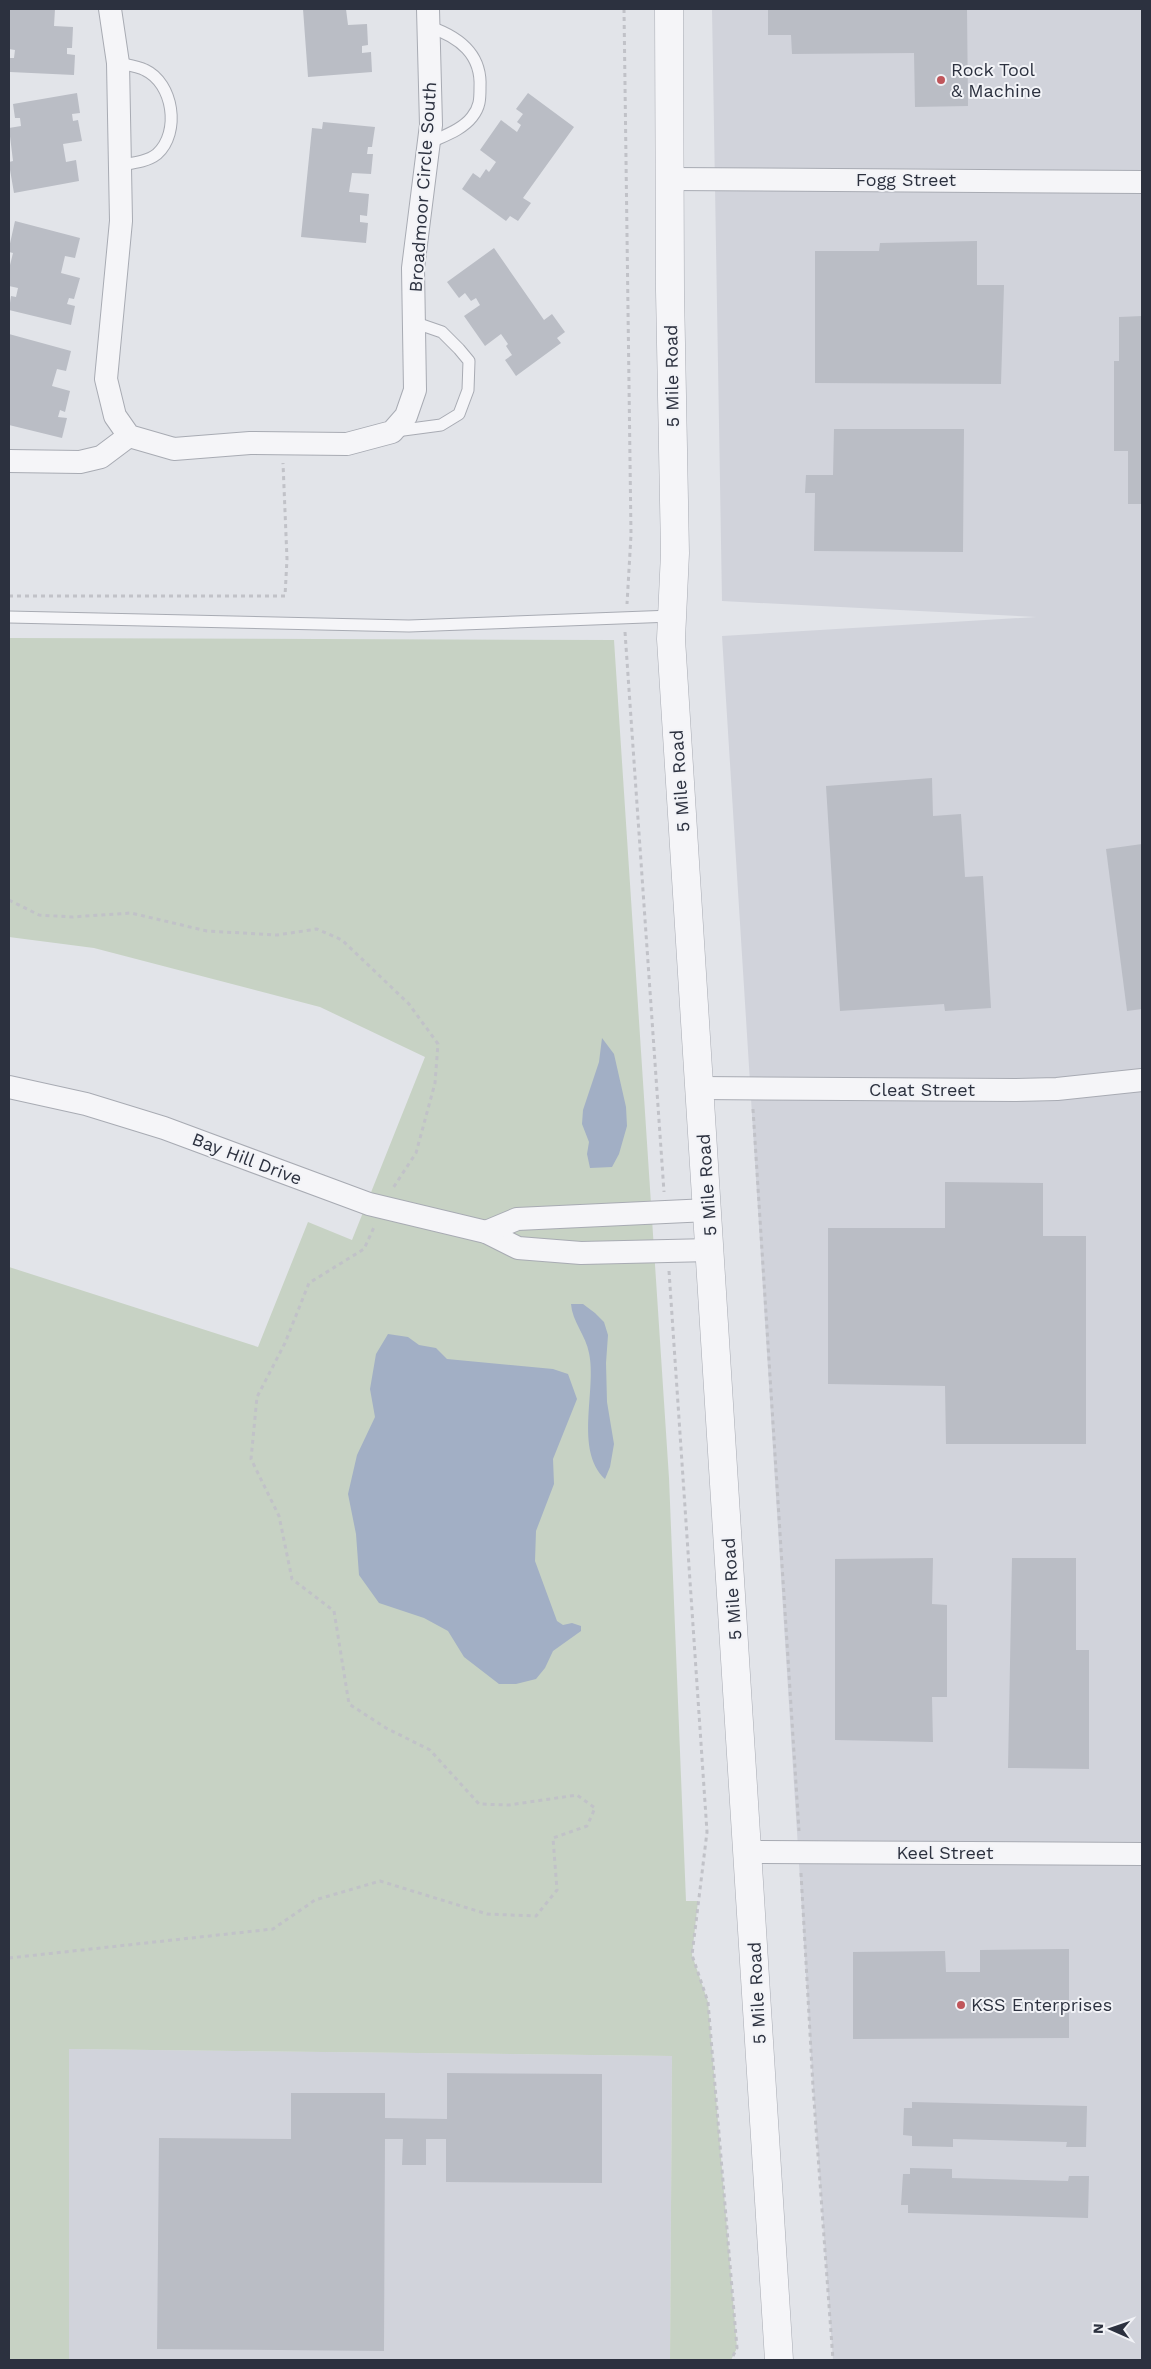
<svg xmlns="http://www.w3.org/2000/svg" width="1151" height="2369" font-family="'Work Sans',sans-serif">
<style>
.built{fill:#d1d3db}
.green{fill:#c7d2c4}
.water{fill:#a2afc5}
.building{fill:#babdc5}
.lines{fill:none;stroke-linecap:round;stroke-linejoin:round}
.service-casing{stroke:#a8abb3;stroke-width:13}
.minor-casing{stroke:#a8abb3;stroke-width:24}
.tertiary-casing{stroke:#a8abb3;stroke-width:29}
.path{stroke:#c1c2c8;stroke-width:3;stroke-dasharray:4 4;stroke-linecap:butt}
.service{stroke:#f5f5f8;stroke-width:11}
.minor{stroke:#f5f5f8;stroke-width:22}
.tertiary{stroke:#f5f5f8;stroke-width:28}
.poi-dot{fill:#c0565b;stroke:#f2f3f7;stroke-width:2}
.labels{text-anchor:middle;stroke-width:4;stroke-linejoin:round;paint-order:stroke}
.poi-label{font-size:18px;fill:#2c313f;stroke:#f2f3f7;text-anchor:start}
.street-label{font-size:18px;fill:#2c313f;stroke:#f2f3f7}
</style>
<rect width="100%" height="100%" fill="#e2e4e9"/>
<g class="built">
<polygon points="712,9 1142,9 1142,2360 833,2360 813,2087 722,636 1036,617 722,601"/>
<polygon points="68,2049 672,2056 670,2360 69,2360"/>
</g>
<polygon class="green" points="9,638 614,640 669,1478 686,1901 698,1901 692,1955 708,2002 737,2348 731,2360 670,2360 672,2056 69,2049 69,2360 9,2360 9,1267 258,1347 308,1222 352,1240 425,1057 320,1007 94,948 9,937"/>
<g class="water">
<polygon points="602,1038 614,1054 626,1107 627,1126 619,1154 612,1167 590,1168 587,1154 589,1142 582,1124 583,1110 599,1062"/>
<path d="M571,1304h12l12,9 9,9 4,13 -2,28 1,39 7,42 -4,23 -5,12c-31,-29 -8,-89 -16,-126 -3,-17 -17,-32 -18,-49z"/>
<polygon points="388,1334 408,1337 419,1345 436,1348 447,1359 553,1369 568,1374 577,1399 553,1459 554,1484 536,1531 535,1561 557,1621 563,1625 572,1623 581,1626 581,1631 553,1651 545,1668 536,1679 516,1684 499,1684 464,1657 448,1631 424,1618 379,1603 359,1575 356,1534 348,1494 357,1455 375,1417 370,1389 376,1354"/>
</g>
<g class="building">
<polygon points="9,9 55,9 54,26 73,27 72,48 67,48 67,54 75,55 74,75 10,72 10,58 14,58 15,50 9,49"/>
<polygon points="303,9 346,9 348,25 367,24 368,45 362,46 362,53 371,52 372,72 308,77"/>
<polygon points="768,9 967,9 968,106 915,107 914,53 792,54 791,35 768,35"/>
<polygon points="77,93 80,113 72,114 73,121 78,120 82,141 63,144 66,162 76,160 79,181 14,193 9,164 9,162 13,161 9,128 21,126 20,118 15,118 13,104"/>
<polygon points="528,93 574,127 523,198 531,203 518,221 510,216 506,221 462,189 473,173 480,178 486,169 489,172 496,162 480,150 501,120 517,132 521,125 517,122 523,114 516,109"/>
<polygon points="323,122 375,127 372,147 368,147 367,154 373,154 371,174 352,173 349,192 369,194 367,216 360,215 360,222 368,223 366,243 301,237 312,128 322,129"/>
<polygon points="15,221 80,238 75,258 65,256 61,273 80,278 74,299 69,298 67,304 75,306 71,325 9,310 11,296 16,297 18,288 9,286 9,269 13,253 9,252 9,248"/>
<polygon points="977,241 977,285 1004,285 1001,384 815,383 815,251 879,251 880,243"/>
<polygon points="494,248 544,320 552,314 565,332 557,338 561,343 516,376 505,360 512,355 506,346 508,344 501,334 485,346 464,316 480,305 476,298 471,301 465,293 459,298 447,282"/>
<polygon points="1142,316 1142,504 1128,504 1128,451 1114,451 1114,361 1119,361 1119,317"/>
<polygon points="9,334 71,351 66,371 57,369 52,386 70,391 65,412 60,410 58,417 67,418 62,438 9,425"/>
<polygon points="834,429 964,429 963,552 814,551 815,493 805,493 806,475 833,475"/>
<polygon points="932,778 933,816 961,814 965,877 983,876 991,1008 945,1011 944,1004 840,1011 826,786"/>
<polygon points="1142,844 1142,1009 1127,1011 1106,849"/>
<polygon points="945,1182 1043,1183 1043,1236 1086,1236 1086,1444 946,1444 945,1386 828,1384 828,1228 945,1228"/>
<polygon points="933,1558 932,1604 947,1605 947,1697 932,1697 933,1742 835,1740 835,1559"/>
<polygon points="1012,1558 1076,1558 1076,1650 1089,1650 1089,1769 1008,1768"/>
<polygon points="1069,1949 1069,2038 853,2039 853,1952 945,1951 946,1972 980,1972 980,1950"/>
<polygon points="447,2073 602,2074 602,2183 446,2182 446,2139 426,2139 426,2165 402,2165 403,2139 385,2139 384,2351 157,2349 159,2138 291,2139 291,2093 385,2093 385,2118 447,2119"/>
<polygon points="912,2102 1087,2106 1086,2147 1066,2147 1067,2142 953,2139 953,2147 912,2146 912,2136 903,2135 904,2108 912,2108"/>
<polygon points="910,2168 952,2169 952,2178 1068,2181 1069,2176 1089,2176 1088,2218 908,2213 908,2205 901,2205 903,2174 910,2174"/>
</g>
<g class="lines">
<g class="service-casing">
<g id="service">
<path d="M118,63c9,2 19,3 27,7 28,13 36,62 12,84 -10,8 -25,9 -37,11"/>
<path d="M429,143c14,-7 33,-13 43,-26 8,-10 8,-18 8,-29 2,-34 -21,-51 -50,-61"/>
<polyline points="396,431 441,425 459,414 468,390 469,361 459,349 442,332 416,323"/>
<polyline points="9,617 409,626 672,616"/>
</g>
</g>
<g class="minor-casing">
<g id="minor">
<polyline points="110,9 118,63 121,221 106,379 115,416 129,436 174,449 250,443 347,444 392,432 406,416 415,390 413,268 431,125 428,9"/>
<polyline points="669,179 1142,182"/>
<polyline points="9,461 80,462 101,457 129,436"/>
<polyline points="9,1087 86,1104 164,1128 369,1204 486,1232 518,1248 581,1253 711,1250"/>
<polyline points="700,1088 1014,1090 1057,1089 1142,1080"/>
<polyline points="486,1232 517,1219 708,1210"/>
<polyline points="748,1852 1142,1854"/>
</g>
</g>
<g class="tertiary-casing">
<polyline id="tertiary" points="669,9 670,291 675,553 671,639 779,2360"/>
</g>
<g class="path">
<polyline points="624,9 631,535 627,604"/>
<polyline points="9,596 285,596 287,559 283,463"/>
<polyline points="625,632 664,1192"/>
<polyline points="9,900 39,915 72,917 131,913 207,931 277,935 317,929 342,940 409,1004 438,1044 435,1083 416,1153 393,1188"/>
<polyline points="753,1109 799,1831"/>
<polyline points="669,1271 707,1832 692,1955 708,2002 737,2348 731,2360"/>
<polyline points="801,1873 813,2087 833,2360"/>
<polyline points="9,1958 273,1929 315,1900 380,1881 487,1914 536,1916 557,1890 553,1838 587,1826 595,1808 577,1795 509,1805 479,1804 430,1750 386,1728 349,1704 334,1611 292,1579 279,1516 251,1459 257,1397 285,1343 309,1283 364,1249 375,1225"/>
</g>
<use href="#service" class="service"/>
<use href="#minor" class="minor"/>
<use href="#tertiary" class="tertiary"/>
</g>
<g class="poi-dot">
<circle cx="941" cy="80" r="5"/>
<circle cx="961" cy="2005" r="5"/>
</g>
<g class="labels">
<g class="poi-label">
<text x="951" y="76">Rock Tool<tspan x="951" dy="21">&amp; Machine</tspan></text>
<text x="971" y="2011">KSS Enterprises</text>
</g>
<g class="street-label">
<text x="906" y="186">Fogg Street</text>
<text transform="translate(423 187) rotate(-86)" y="6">Broadmoor Circle South</text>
<text transform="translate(672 376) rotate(-91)" y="6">5 Mile Road</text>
<text transform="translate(680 781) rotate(-94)" y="6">5 Mile Road</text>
<text x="922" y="1096">Cleat Street</text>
<text transform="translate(247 1159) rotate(21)" y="6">Bay Hill Drive</text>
<text transform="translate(707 1185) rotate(-94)" y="6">5 Mile Road</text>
<text transform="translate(732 1589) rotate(-94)" y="6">5 Mile Road</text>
<text x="945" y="1859">Keel Street</text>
<text transform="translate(757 1993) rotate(-93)" y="6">5 Mile Road</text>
</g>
</g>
<rect width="1151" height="2369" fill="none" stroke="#2c313f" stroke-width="20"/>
<g transform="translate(1111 2329) rotate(272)" stroke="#f2f3f7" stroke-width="4" paint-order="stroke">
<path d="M0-4L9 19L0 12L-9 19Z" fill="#2c313f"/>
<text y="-8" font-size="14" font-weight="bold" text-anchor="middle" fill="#2c313f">N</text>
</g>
</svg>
